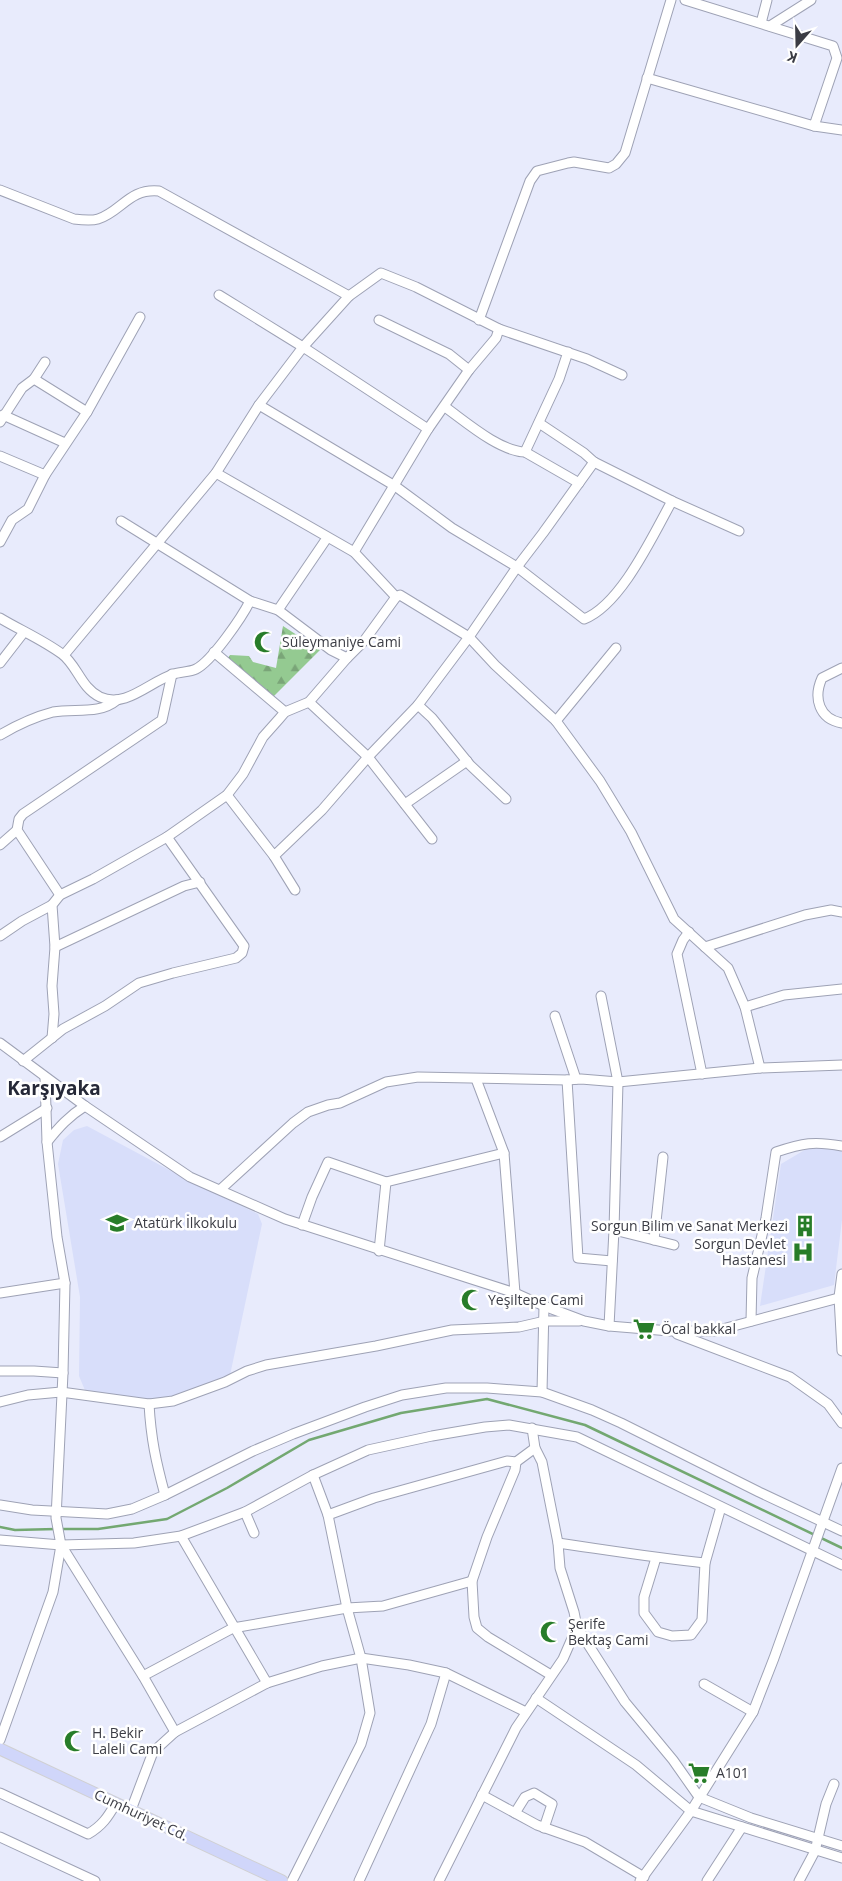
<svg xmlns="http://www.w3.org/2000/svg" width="842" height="1881" font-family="'Open Sans',sans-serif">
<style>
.built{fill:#d8defa}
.forest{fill:url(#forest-firs)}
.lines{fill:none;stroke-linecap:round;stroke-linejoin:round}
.stream{stroke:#73a871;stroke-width:2.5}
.minor-casing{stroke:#9ea2b5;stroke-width:11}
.major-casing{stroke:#d0d0d2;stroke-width:13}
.minor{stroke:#fff;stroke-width:9}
.major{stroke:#d0d6fa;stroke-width:11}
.labels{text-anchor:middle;stroke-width:5;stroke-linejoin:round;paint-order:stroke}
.poi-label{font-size:14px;fill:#3b3c44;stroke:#fff;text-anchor:start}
.street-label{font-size:14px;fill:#3b3c44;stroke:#fff}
.district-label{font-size:19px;font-weight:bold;fill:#252837;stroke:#fff}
</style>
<defs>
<pattern id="forest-firs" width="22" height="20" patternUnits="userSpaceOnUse" patternTransform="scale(1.25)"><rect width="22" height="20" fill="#94ca91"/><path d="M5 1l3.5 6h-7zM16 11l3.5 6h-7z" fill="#7aa578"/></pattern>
</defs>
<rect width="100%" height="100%" fill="#e8ebfc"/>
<g class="built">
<polygon points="87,1126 188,1180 258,1214 262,1224 229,1380 180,1397 150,1400 87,1395 79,1376 80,1297 58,1164 63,1140 74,1130"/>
<polygon points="813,1145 842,1150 842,1220 834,1285 760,1306 781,1164"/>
</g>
<polygon class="forest" points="283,626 320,650 273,697 228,658 230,655 249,656 253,662 276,668"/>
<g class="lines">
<g class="stream">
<polyline points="0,1527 15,1530 56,1529"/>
<polyline points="61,1529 98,1529 167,1519 227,1488 309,1440 401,1413 487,1399 585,1425 842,1548"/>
</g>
<g class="minor-casing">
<g id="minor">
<polyline points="761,23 767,0"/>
<polyline points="770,26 811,0"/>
<polyline points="647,78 814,126 837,58 833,46 685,0"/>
<polyline points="814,126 842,130"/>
<path d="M0,190l74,29c8,1 17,2 24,0 23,-7 31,-31 61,-28l190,105"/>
<polyline points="219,295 303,347 428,429"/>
<polyline points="379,320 449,354 469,370"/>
<polyline points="479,320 530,181 537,171 568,163 574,162 609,168 616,164 625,153 671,0"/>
<polyline points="34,379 87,412"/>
<path d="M259,405l136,81 57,42 65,39 67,52c37,-14 69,-84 88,-118"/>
<path d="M445,407c21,15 54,44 80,45l54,31"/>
<polyline points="3,415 65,443"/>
<polyline points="0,422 22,388 34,379 45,362"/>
<polyline points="539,423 584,453 594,462 672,501 739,531"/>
<polyline points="525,452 559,379 568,352"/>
<polyline points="0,456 45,475"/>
<polyline points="216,473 354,552 396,597"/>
<polyline points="121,521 250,601"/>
<polyline points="0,542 12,520 28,509 45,475 87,412 140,317"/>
<polyline points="354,552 428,429 469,370 496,338 499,329"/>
<polyline points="278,610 327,538"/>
<path d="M0,618c20,12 43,22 62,36 15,11 19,34 38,43 26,12 50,-16 74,-23 6,-2 16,-2 22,-5 16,-8 46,-52 54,-68l28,9 53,40 16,8 17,-17 32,-44 4,-2 69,42 26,28 61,56 44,60 31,51 43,87 54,49 17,39 15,61"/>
<polyline points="214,652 285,712"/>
<polyline points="64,655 216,473 259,405 303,347 349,296 381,273 416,287 499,329 587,359 622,375"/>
<polyline points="0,663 24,632"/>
<path d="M842,668l-20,10c-9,20 -3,41 20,45"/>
<polyline points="309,702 368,757 432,839"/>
<polyline points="418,705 432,718 470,765 506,799"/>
<polyline points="556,721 616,648"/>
<path d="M0,735c17,-10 34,-18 53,-23 22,-4 46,3 64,-12"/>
<polyline points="227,795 274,856 322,810 368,757 418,705 469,637 517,567 543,533 594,462"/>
<polyline points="405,804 467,761"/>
<polyline points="0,845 17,830"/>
<polyline points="274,856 295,890"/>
<polyline points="60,895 17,830 19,819 23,814 162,720 172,674"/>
<polyline points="689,932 683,940 677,954 702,1074"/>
<polyline points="0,936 22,921 52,905"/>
<polyline points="55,947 184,886 200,882"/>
<polyline points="705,947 805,915 831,910 842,912"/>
<polyline points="601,996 618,1082 614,1230 609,1326"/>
<polyline points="745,1007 784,995 842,989"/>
<polyline points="555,1016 576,1079"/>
<polyline points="52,1038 54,1014 52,986 55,947 52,905 60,895 93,879 167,837 227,795 243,774 263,737 279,719 285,712 309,702 347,658"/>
<polyline points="0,1043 85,1106 190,1177 285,1219 515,1293 544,1306 584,1321 609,1326 670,1331 715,1331 842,1297"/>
<polyline points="23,1061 63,1029 105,1006 139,983 173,973 236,958 242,953 244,946 167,837"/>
<polyline points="476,1079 504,1153 515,1293"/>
<polyline points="567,1080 578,1258 612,1261"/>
<polyline points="0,1137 47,1108"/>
<path d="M47,1142c12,-15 22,-26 38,-36"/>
<polyline points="221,1189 293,1123 308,1112 328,1105 340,1103 386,1082 418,1077 567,1080 581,1079 618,1082 760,1068 842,1065"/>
<polyline points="302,1225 312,1197 328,1162 386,1182 504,1153"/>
<polyline points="614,1230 674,1245"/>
<polyline points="654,1240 663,1157"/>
<polyline points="379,1251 386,1182"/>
<polyline points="842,1274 839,1297 842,1351"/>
<polyline points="0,1293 65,1283"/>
<path d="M751,1321l1,-43 14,-60 10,-66c27,-9 38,-11 66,-6"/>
<polyline points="677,1334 790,1377 828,1404 842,1423"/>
<polyline points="0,1371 34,1371 63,1373"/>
<polyline points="542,1392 544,1306"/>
<polyline points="0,1402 28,1395 61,1392 149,1404 173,1401 225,1382 247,1371 266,1365 376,1346 452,1330 519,1327 545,1321 579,1321"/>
<path d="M149,1404c2,35 7,58 16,91"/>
<polyline points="532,1428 535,1448 542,1462 558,1543 560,1568 574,1612 577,1627 625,1702 673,1760 699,1797 751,1818 842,1846"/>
<polyline points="516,1462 535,1448"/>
<polyline points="0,1505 32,1510 107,1514 132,1509 165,1495 253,1451 293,1434 365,1407 402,1395 446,1388 487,1388 542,1392 592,1410 621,1423 759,1492 842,1531"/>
<polyline points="245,1512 254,1533"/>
<polyline points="328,1515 374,1498 507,1461 516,1462 515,1470 487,1537 472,1581 474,1617 477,1628 488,1637 551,1675"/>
<polyline points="181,1536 267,1683"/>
<polyline points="0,1540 61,1545 134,1543 181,1536 245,1512 313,1475 368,1450 432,1436 485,1427 509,1425 577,1437 842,1565"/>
<path d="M558,1543c49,7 98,15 147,20"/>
<polyline points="61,1545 143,1676 175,1732"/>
<polyline points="656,1558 644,1597 644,1613 658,1632 672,1636 691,1635 702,1620 705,1563 721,1507"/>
<polyline points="143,1676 233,1628 347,1608 383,1606 472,1581"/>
<polyline points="704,1684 753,1712"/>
<polyline points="536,1698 636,1765 691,1811 842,1858"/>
<polyline points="0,1740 53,1592 61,1545 56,1518 63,1373 65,1283 57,1237 47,1142 45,1077"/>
<path d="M0,1793l88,41c14,-8 20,-17 28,-31"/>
<polyline points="482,1795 537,1825 585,1842 644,1877"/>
<polyline points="131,1810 153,1752 175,1732 267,1683 322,1666 361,1658 409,1665 446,1673 526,1712"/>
<polyline points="515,1813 525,1797 534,1793 552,1804 544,1828"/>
<polyline points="0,1837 95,1881"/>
<polyline points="292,1881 361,1744 370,1713 361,1658 347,1608 328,1515 313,1475"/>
<polyline points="359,1881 431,1724 446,1673"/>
<polyline points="439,1881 516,1728 563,1659 577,1627"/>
<polyline points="640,1881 691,1811 753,1712 774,1658 842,1468"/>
<polyline points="707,1881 742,1827"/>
<polyline points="799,1881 815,1851 826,1804 834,1784"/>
</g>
</g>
<g class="major-casing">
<polyline id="major" points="0,1749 282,1881"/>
</g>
<use href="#minor" class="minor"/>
<use href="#major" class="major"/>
</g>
<defs>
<g id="mosque-bare" transform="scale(1.725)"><path d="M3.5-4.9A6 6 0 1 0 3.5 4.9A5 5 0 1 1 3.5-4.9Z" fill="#287d29" stroke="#fff" stroke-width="2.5" paint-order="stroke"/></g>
<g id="school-bare" transform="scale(1.725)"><path d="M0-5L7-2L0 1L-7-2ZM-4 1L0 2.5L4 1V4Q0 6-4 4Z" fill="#287d29" stroke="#fff" stroke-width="2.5" paint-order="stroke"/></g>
<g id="building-bare" transform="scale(1.725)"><path d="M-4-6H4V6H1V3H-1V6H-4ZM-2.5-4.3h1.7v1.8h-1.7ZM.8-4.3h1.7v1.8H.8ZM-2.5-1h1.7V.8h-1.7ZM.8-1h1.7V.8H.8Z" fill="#287d29" stroke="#fff" stroke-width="2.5" paint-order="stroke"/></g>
<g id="hospital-bare" transform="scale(1.725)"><path d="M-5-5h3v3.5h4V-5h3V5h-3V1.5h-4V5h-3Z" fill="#287d29" stroke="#fff" stroke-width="2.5" paint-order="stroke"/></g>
<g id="supermarket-bare" transform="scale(1.725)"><path d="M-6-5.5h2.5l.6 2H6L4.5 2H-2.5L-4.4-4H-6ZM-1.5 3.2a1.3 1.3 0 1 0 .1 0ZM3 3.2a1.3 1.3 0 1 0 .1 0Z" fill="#287d29" stroke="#fff" stroke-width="2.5" paint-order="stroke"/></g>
</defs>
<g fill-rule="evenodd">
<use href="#mosque-bare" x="265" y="642"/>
<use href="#school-bare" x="117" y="1223"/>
<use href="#building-bare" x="805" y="1226"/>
<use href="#hospital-bare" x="803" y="1252"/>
<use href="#mosque-bare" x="472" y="1300"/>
<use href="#supermarket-bare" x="644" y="1329"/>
<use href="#mosque-bare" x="551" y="1632"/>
<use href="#mosque-bare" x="75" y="1741"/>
<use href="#supermarket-bare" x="699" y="1773"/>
</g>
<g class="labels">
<g class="poi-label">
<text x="282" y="647">Süleymaniye Cami</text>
<text x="134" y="1228">Atatürk İlkokulu</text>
<text x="788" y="1231" text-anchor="end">Sorgun Bilim ve Sanat Merkezi</text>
<text x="786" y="1249" text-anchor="end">Sorgun Devlet<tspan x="786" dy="16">Hastanesi</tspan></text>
<text x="488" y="1305">Yeşiltepe Cami</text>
<text x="661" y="1334">Öcal bakkal</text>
<text x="568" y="1629">Şerife<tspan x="568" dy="16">Bektaş Cami</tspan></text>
<text x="92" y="1738">H. Bekir<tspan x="92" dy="16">Laleli Cami</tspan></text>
<text x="716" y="1778">A101</text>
</g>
<g class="street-label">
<text transform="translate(141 1815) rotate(25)" y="5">Cumhuriyet Cd.</text>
</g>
<g class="district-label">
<text x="54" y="1095">Karşıyaka</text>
</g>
</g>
<g transform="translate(797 45) rotate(200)" stroke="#ffffff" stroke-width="4" paint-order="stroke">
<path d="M0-4L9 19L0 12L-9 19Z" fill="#3b3c44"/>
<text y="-8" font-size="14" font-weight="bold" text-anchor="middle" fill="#3b3c44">K</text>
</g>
</svg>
